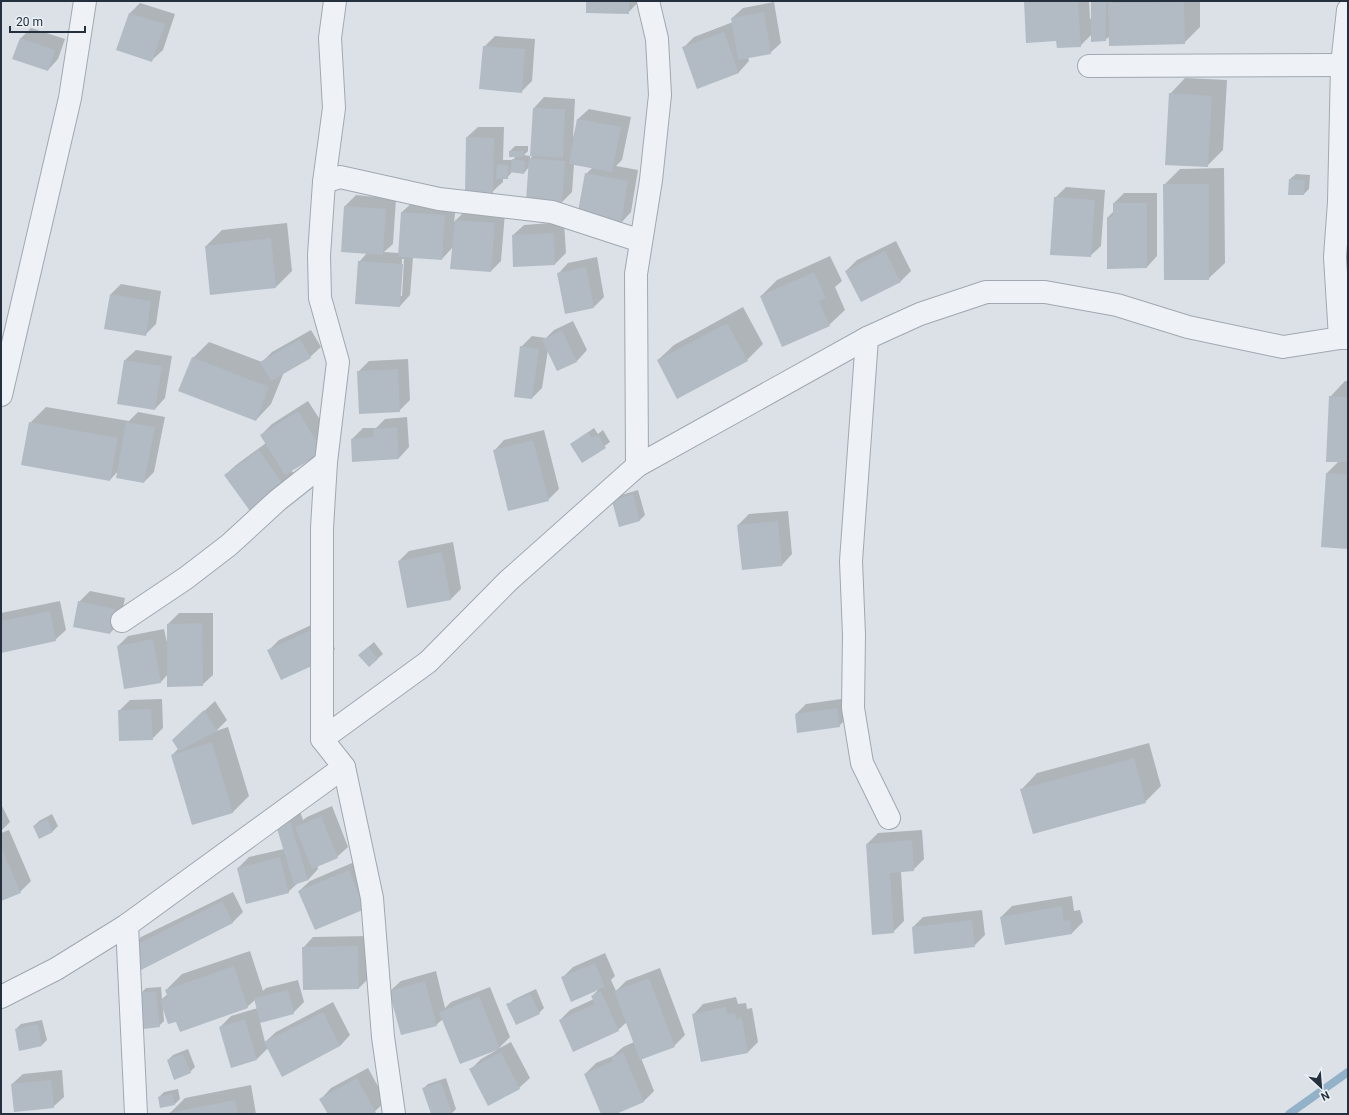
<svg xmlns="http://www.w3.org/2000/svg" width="1349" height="1115" font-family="Roboto,sans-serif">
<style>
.shadow{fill:#0003;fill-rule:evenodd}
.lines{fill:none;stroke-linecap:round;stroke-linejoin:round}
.stream{stroke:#93b2ca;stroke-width:8}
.building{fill:#b2bac4}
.minor-casing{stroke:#a0a8b1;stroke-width:24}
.minor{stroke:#eef1f5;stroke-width:22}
</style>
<rect width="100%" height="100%" fill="#dbe1e7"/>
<g class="shadow">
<polygon points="587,1 639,1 628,13"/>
<polygon points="1025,1 1089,1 1090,19 1092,19 1092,1 1110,1 1110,3 1112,1 1200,1 1200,27 1184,43 1110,36 1105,40 1092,34 1080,46 1057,40"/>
<polygon points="774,2 781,43 770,53 748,57 749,61 739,72 698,87 683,48 694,37 733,22 732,18 743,8"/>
<polygon points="140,3 175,14 163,50 152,60 118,49 130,13"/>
<polygon points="31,28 65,39 58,59 48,70 14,58 21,38"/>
<polygon points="495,36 535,39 532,81 521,92 484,47"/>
<polygon points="1185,78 1227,80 1223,150 1207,166 1170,94"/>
<polygon points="544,97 575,99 573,138 578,119 589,109 631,117 622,160 616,166 638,170 631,212 621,223 586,174 593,167 574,164 572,192 561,203 529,167 524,173 512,172 507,178 503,178 503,182 492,192 467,137 478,127 504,127 503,160 513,160 516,156 510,151 515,146 528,146 528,151 524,155 530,156 530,159 533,155 534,108"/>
<polygon points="1224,168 1225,263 1209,278 1164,185 1180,169"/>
<polygon points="1296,174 1310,175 1309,189 1304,194 1290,179"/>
<polygon points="1066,187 1105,190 1101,246 1090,256 1055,198"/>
<polygon points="1124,193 1157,193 1157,256 1147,267 1108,217 1114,211 1114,203"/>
<path d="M356,195l40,4 -3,45 -9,8 15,1 3,-41 11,-10 43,3 -2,17 12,-12 39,3 -4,48 -10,10 -38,-24 -11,12 -29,-2 -3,38 -10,11 -41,-44 8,-9 -25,-2 3,-45zM402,259h2l-2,37h-2z"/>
<polygon points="564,222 566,253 555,264 513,235 524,225"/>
<polygon points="287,223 292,271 276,287 211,294 206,246 222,230"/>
<polygon points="896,241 911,271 900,282 846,271 857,260"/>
<polygon points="830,256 842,281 835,287 845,310 829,325 761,296 777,280"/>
<polygon points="597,257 604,297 594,307 558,274 568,263"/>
<polygon points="121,284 161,291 156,324 145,335 111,294"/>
<polygon points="743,307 763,344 747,360 658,360 674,345"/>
<polygon points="573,321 587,350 577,361 557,370 548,350 542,388 532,398 521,347 532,336 546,338 554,330"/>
<polygon points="311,330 321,347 310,357 284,372 271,404 256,420 193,358 209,342 262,362 272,352"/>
<polygon points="136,350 172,356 165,398 155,409 125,360"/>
<polygon points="408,359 410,400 399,411 358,372 369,361"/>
<polygon points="1345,381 1348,381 1348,548 1327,473 1339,461 1330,397"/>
<polygon points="308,401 333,440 291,470 295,475 284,486 225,475 236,465 266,443 261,435 272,424"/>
<polygon points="46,407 129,421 138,412 165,417 154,472 144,482 118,471 110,480 30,423"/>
<polygon points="407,417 409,447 399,458 352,439 363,428 376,428 385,419"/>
<polygon points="594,428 598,434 603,430 610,442 582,462 571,444"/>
<polygon points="544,430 559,489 548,500 494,451 504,440"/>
<polygon points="638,490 645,515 640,520 620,526 613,501 618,496"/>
<polygon points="788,511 792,554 782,565 738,525 749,514"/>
<polygon points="453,542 461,589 451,599 399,561 409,551"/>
<polygon points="90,591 125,598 120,623 110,633 79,602"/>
<polygon points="60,601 66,630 55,640 1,651 1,613"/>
<polygon points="179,613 213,613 213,675 202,685 168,674 161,682 118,646 128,636 164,629 168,647 168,624"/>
<polygon points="322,620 335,649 324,659 269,650 279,640"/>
<polygon points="374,642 383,654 369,666 359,655"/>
<polygon points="848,698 850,715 839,726 796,714 806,704"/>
<polygon points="162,699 163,728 152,739 119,711 130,700"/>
<polygon points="215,701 227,720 216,731 228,727 249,796 233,812 193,824 172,755 178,749 184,730"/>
<polygon points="1149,743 1161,786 1145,802 1022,789 1037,773"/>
<polygon points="1,804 10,822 1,831"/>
<polygon points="332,806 348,847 337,857 317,865 318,869 308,880 298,883 288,892 238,868 249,857 284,849 277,826 300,811 303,820 307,817"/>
<polygon points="52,814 58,826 53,831 40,837 34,826 39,821"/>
<polygon points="9,830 31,881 20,892 1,900 1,833"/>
<polygon points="922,830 924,859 913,870 901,871 904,921 893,932 867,844 878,833"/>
<polygon points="359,860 365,908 299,891 310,881"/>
<polygon points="233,892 243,912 233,922 141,969 131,948 141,937"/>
<polygon points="1072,896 1074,911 1080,910 1083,922 1072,933 1006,944 1001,917 1012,906"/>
<polygon points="982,910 985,935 974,946 913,927 923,917"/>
<polygon points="369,936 370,977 359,988 304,989 303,948 313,937"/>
<polygon points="250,951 263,991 266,988 298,980 304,1002 293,1013 260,1022 265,1042 276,1032 333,1002 350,1035 340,1046 268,1048 257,1059 220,1027 231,1016 258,1008 255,1000 247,1007 177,1020 163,1009 164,1021 159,1026 141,993 146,988 161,987 162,999 168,994 166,990 182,974"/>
<polygon points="605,953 615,976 611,980 616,991 626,981 660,968 685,1035 674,1046 641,1058 654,1091 644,1101 613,1114 602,1114 585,1074 596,1063 613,1056 623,1047 634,1042 627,1022 618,1030 560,1020 570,1010 594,999 592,996 599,989 562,978 573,967"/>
<polygon points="436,971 445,1008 451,1002 490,987 510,1037 498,1049 511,1042 530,1078 519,1088 471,1069 481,1059 497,1050 443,1019 436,1025 390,991 401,981"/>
<polygon points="536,989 544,1008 539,1013 508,1005 513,1000"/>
<polygon points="736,997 738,1004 746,1003 747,1009 752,1008 758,1042 748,1052 693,1015 703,1004"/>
<polygon points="42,1020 47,1040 42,1045 16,1029 21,1024"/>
<polygon points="188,1049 195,1067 190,1072 168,1060 173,1055"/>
<polygon points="368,1068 386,1101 372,1114 329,1114 321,1099 331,1088"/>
<polygon points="62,1070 64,1097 53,1107 12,1084 23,1074"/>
<polygon points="446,1078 456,1109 451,1114 432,1114 423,1089 428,1084"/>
<polygon points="251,1085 256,1114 169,1114 185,1098"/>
<polygon points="178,1089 180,1099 175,1104 159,1097 164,1092"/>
</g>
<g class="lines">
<polyline class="stream" points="1289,1114 1348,1072"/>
</g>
<g class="building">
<polygon points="586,1 629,1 629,14 586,13"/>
<polygon points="1024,1 1078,1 1081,47 1057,48 1056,41 1026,43"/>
<polygon points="1091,1 1106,1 1106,41 1091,42"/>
<polygon points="1184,2 1185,44 1109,46 1108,3"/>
<polygon points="764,12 771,54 738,60 731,18"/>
<polygon points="129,13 165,24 152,62 116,50"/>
<polygon points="724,32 739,73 697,89 682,47"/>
<polygon points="20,38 55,50 48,71 12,59"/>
<polygon points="483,46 525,49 522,93 479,89"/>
<polygon points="1169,93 1212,96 1208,167 1165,165"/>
<polygon points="533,108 565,109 563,158 530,156"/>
<polygon points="577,119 621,127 612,172 569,164"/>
<polygon points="466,137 494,138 493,193 465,193"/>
<polygon points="509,151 524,151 523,157 509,157"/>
<polygon points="529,158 565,161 562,204 526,201"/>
<polygon points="512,159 525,161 524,174 510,172"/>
<polygon points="497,164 508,165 508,179 496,179"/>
<polygon points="585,173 628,181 621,224 577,217"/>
<polygon points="1289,179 1305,180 1304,195 1288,195"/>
<polygon points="1163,184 1209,184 1209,280 1164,280"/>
<polygon points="1054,197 1095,200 1091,257 1050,255"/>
<polygon points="1113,203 1147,203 1147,268 1107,269 1107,217 1113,217"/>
<polygon points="344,206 386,209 383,255 341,252"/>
<polygon points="401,212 445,215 442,260 398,257"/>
<polygon points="455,220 495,223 491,272 450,269"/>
<polygon points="554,233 555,265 513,267 512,235"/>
<polygon points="271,238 276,288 210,295 205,246"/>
<polygon points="885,251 901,282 861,302 845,271"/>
<polygon points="358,261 403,264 400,307 355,304"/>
<polygon points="586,267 594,308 565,314 557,273"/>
<polygon points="814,272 826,298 819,301 830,326 782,347 760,296"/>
<polygon points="110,294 151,301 146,336 104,329"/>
<polygon points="727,323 748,361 677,399 657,360"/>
<polygon points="562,330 577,362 557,371 542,340"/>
<polygon points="300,339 311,358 271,381 260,362"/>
<polygon points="520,346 539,349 532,399 514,397"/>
<polygon points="192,357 269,387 256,421 178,391"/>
<polygon points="124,360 162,366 155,410 117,404"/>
<polygon points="398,369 400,412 359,414 357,371"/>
<polygon points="1329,396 1348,397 1348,462 1326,462"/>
<polygon points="298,411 323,452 285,475 260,435"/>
<polygon points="29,422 118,438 110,481 21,465"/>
<polygon points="126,422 155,427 144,483 116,478"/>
<polygon points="397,427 399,459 352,462 351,439 374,437 373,429"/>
<polygon points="588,432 592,438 598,435 606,448 582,463 570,444"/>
<polygon points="533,440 549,501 508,511 493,450"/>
<polygon points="259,450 285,487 250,511 224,475"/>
<polygon points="1326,473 1348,474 1348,549 1321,547"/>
<polygon points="633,494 640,521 619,527 612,501"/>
<polygon points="778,521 782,566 742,570 737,525"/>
<polygon points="442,552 451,600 407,608 398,561"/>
<polygon points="78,601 115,609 110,634 73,627"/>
<polygon points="50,611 56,641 1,653 1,621"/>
<polygon points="202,623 203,686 167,687 167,624"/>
<polygon points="311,630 325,660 281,680 267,650"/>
<polygon points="153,639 161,683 124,689 117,646"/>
<polygon points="368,647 378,659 369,667 358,655"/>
<polygon points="837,708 840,727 797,733 795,714"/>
<polygon points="151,709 153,740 119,741 118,710"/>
<polygon points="204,710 217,731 179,751 172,740"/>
<polygon points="212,742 233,813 192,825 171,755"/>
<polygon points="1134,758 1146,803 1033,834 1020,789"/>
<polygon points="321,816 338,858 312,869 295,827"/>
<polygon points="47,819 53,832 39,839 33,826"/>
<polygon points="290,821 308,880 294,885 276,825"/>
<polygon points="912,840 914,871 890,873 894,933 872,935 866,844"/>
<polygon points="1,847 21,893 1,901"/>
<polygon points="280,857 289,893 246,904 237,868"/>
<polygon points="349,870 365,909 315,930 298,891"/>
<polygon points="222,901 233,923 141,970 130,948"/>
<polygon points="1062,906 1064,921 1070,920 1072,934 1005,945 1000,917"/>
<polygon points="972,920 975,947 914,954 912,927"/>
<polygon points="358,946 359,989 303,990 302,947"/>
<polygon points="595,963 605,987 571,1002 561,977"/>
<polygon points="234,966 248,1008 180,1032 176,1022 168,1024 160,1000 168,997 165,990"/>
<polygon points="649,978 675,1047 640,1060 614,991"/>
<polygon points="425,981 437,1026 401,1035 389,991"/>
<polygon points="288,990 294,1014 260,1023 254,998"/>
<polygon points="156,991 160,1027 143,1029 140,993"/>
<polygon points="601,991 619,1031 573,1052 559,1020 595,1004 591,996"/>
<polygon points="530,994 540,1014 516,1025 506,1004"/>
<polygon points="479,996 500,1049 460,1064 439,1012"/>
<polygon points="726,1007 727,1014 735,1013 736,1019 742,1018 748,1053 701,1062 692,1014"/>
<polygon points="323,1012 340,1046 282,1077 264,1042"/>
<polygon points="245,1019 257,1060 231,1068 219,1027"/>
<polygon points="38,1024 42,1046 19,1051 15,1029"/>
<polygon points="501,1052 520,1089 488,1106 469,1069"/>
<polygon points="623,1052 644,1102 616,1114 601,1114 584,1074 613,1061 611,1057"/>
<polygon points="183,1054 191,1073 174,1080 167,1060"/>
<polygon points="357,1078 376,1113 374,1114 328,1114 319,1099"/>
<polygon points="51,1080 54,1108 14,1112 11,1084"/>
<polygon points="441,1082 452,1114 431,1114 422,1088"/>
<polygon points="173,1094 175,1105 160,1108 158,1097"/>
<polygon points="235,1100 238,1114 168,1114 168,1113"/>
</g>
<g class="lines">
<g class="minor-casing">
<g id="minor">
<polyline points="1089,66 1342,65"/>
<polyline points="324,182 340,177 439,199 552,212 641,241"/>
<polyline points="867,338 851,561 854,635 853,708 862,763 889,818"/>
<polyline points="1340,338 1335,257 1339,202 1342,65 1348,10"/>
<polyline points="1,395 70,98 85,1"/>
<polyline points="637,466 636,274 651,180 660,95 657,39 648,1"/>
<polyline points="122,621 186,578 229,545 278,500 326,462"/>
<polyline points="322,739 322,528 326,462 338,362 320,298 319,255 324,182 334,108 330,38 335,1"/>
<polyline points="344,767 372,898 383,1037 394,1114"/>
<polyline points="127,925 136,1114"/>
<polyline points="1,997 56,969 127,925 344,767 322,739 428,662 508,581 637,466 867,338 920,314 986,292 1045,292 1117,305 1188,327 1283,347 1340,338 1348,338"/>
</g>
</g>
<use href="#minor" class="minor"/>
</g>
<rect width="1349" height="1115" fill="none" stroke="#24303e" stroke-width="4"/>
<g transform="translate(1321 1087) rotate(154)" stroke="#ebf0f5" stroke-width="3" paint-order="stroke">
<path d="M0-3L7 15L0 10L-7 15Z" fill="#24303e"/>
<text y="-6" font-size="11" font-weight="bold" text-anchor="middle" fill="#24303e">N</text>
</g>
<path d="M10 26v6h75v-6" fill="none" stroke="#24303e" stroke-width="2"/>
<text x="16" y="26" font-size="12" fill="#24303e" stroke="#ebf0f5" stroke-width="3" paint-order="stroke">20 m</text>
</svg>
